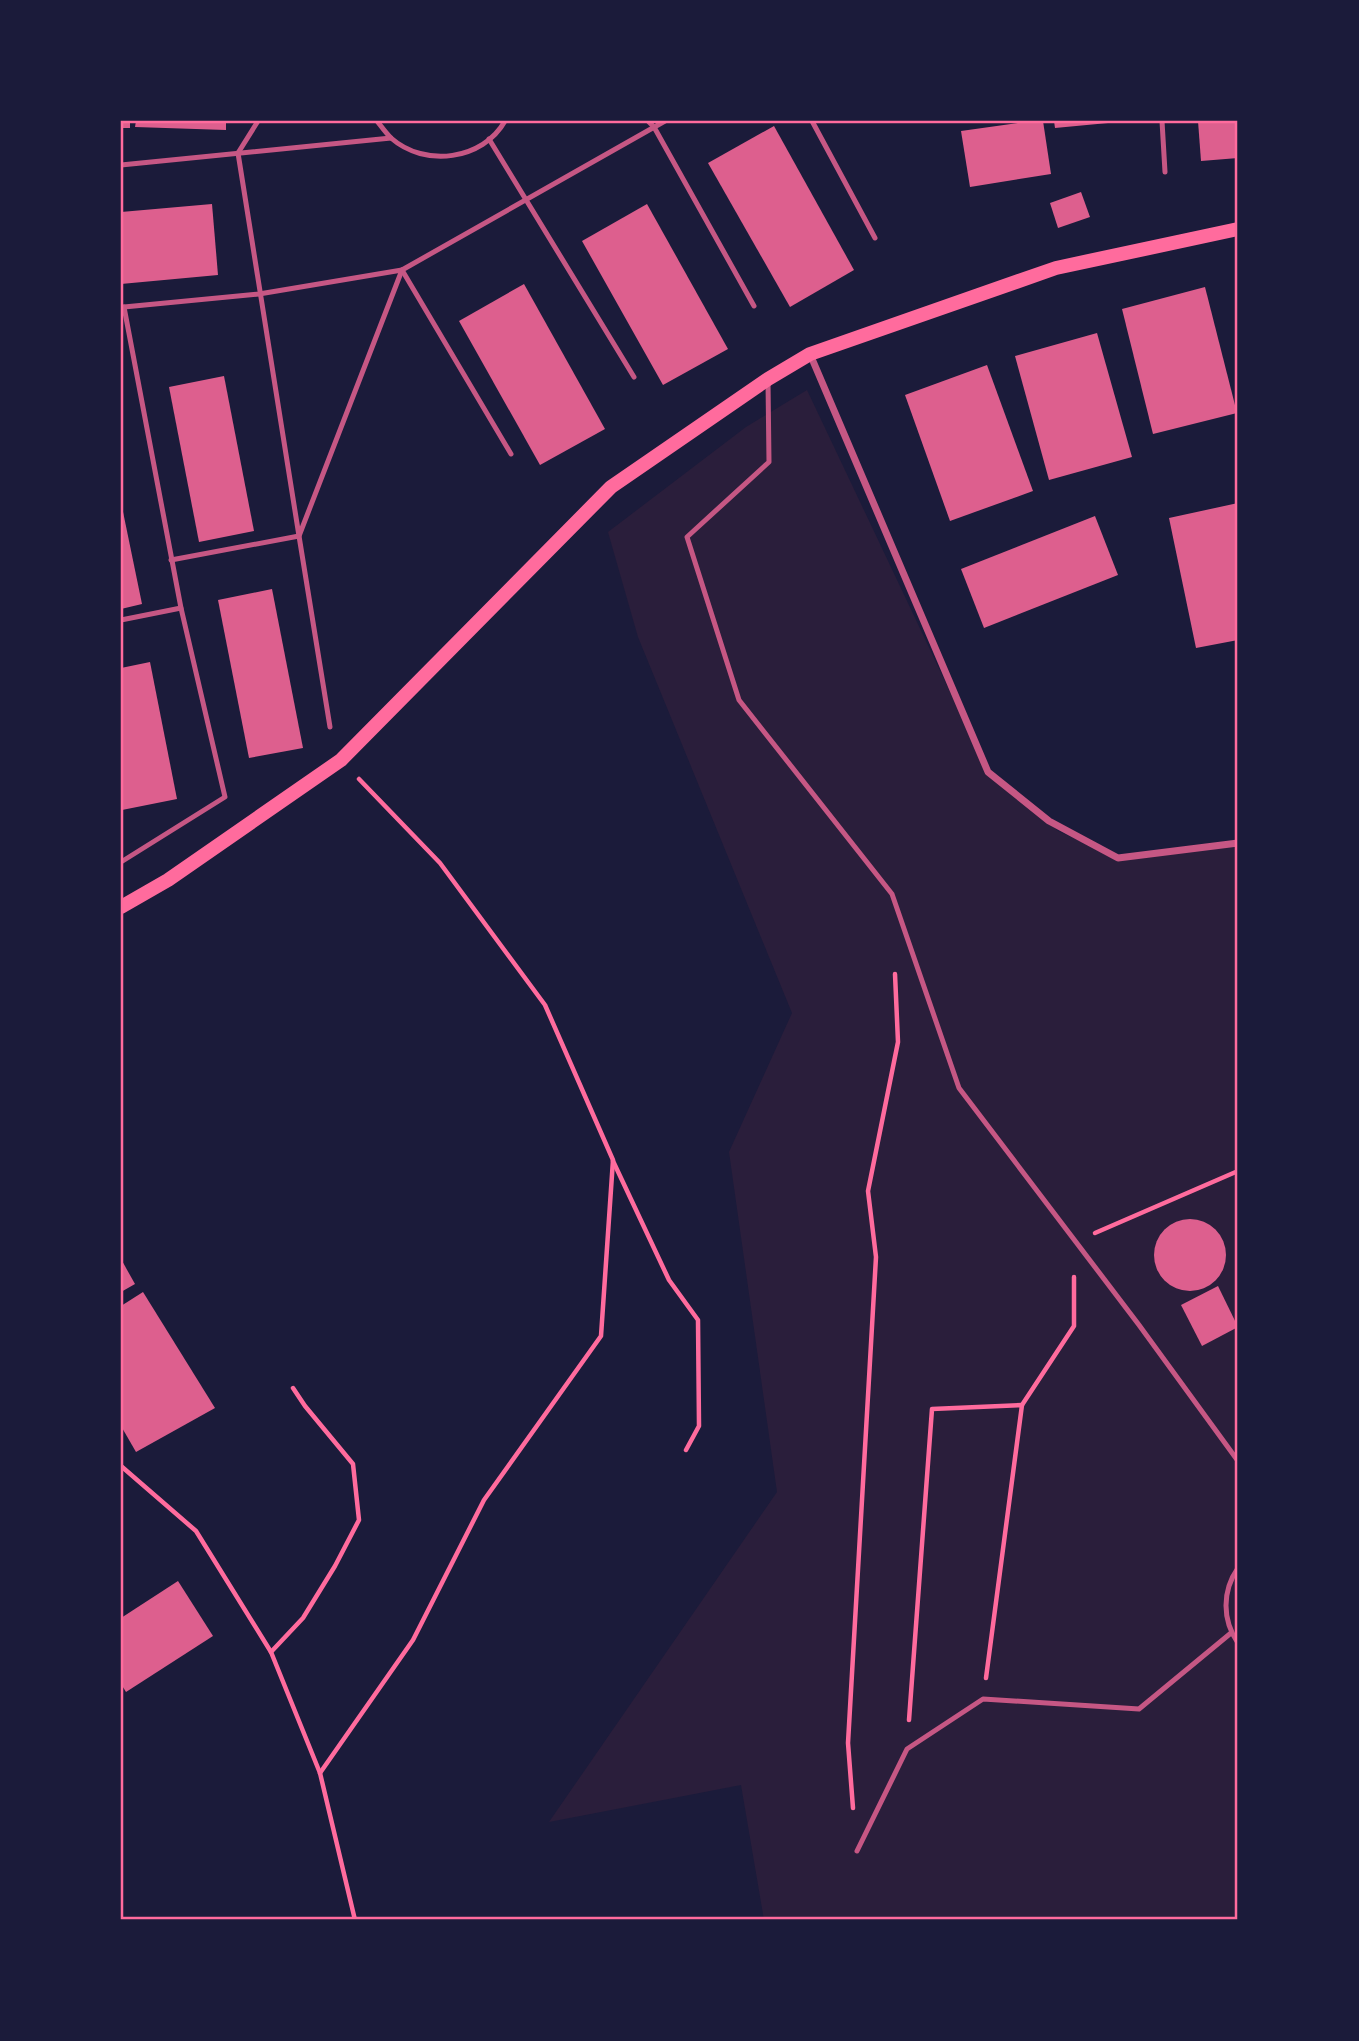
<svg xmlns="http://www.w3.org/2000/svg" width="1359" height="2041" font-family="Poppins,sans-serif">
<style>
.green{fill:#2a1e3b}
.building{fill:#dd5f8e}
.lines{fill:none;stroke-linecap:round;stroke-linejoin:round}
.path{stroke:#ff6b9d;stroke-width:4.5}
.service{stroke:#c65784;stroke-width:5}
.minor{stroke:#c65784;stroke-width:7}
.secondary{stroke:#ff6b9d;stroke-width:14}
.neatline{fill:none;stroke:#ff6b9d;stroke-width:2.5}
</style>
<rect width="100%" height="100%" fill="#1b1b3a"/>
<polygon class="green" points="807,390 988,772 1058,831 1118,858 1238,843 1238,1920 764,1920 741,1785 549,1822 777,1492 729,1152 792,1013 638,637 608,532 746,427"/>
<g class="building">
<rect x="121" y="121" width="9" height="7"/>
<polygon points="136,121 226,121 226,130 135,127"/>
<polygon points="1033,121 1043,121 1051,174 970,187 961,131"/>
<polygon points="1054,121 1108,121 1108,123 1055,128"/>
<polygon points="1198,121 1238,121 1238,158 1201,161"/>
<polygon points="774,126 854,270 790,307 708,163"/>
<polygon points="1081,192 1090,217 1058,228 1050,203"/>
<polygon points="212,204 218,275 121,284 121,212"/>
<polygon points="647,204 728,349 663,385 582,241"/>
<polygon points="524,284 605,429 540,465 459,321"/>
<polygon points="1205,287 1237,413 1153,434 1122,309"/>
<polygon points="1097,333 1132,457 1049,480 1015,356"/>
<polygon points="987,365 1033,491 950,521 905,395"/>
<polygon points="224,376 254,531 199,542 169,387"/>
<polygon points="121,502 142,604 121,609"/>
<polygon points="1238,503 1238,640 1196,648 1169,518"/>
<polygon points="1095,516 1118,575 984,628 961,569"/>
<polygon points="272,589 303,748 249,758 218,600"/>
<polygon points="150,662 177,799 122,810 121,668"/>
<circle cx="1190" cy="1255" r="36"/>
<polygon points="121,1259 135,1284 121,1292"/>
<polygon points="1218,1286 1238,1327 1202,1346 1181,1305"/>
<polygon points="143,1292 215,1408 136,1452 121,1426 121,1306"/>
<polygon points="178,1581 213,1636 126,1692 121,1684 121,1618"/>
</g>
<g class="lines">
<g class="path">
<polyline points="613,1161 669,1280 698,1320 699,1426 686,1450"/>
<polyline points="1095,1233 1238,1171"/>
<polyline points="1022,1405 1074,1326 1074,1277"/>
<polyline points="121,1466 196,1531 271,1652 320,1773 355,1920"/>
<polyline points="271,1652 303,1618 335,1566 359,1520 353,1464 305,1406 293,1388"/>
<polyline points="909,1720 932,1409 1022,1405 986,1678"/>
<polyline points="320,1773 413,1640 484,1500 601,1336 613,1160 545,1005 440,863 359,779"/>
<polyline points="853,1808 848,1743 876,1257 868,1191 898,1042 895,974"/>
</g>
<g class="service">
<path d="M377,121c4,5 9,12 14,17 34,30 92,22 114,-17"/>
<polyline points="648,121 654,127 754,306"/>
<polyline points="812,121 875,238"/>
<polyline points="1162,121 1165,172"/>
<polyline points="489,139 634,377"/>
<polyline points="121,165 391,138"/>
<polyline points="124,307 259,294 402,270"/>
<polyline points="768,382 769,462 687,537 739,700 892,894 959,1088 1139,1325 1238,1461"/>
<polyline points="511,454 402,270 665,121"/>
<polyline points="171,560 299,536 238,153 258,121"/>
<polyline points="121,620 181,608"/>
<polyline points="330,727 299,536 402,270"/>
<polyline points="121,862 225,797 181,608 124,307"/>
<path d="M1238,1568c-16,23 -16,52 0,75"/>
<polyline points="857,1851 907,1749 983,1699 1139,1709 1231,1633"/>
</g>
<polyline class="minor" points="810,354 988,772 1049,821 1118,858 1238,843"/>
<polyline class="secondary" points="121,907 168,880 341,760 611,487 768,379 810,354 1056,268 1238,229"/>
</g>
<rect width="1359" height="2041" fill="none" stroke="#1b1b3a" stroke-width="245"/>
<rect x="122" y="122" width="1114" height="1796" class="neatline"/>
</svg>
